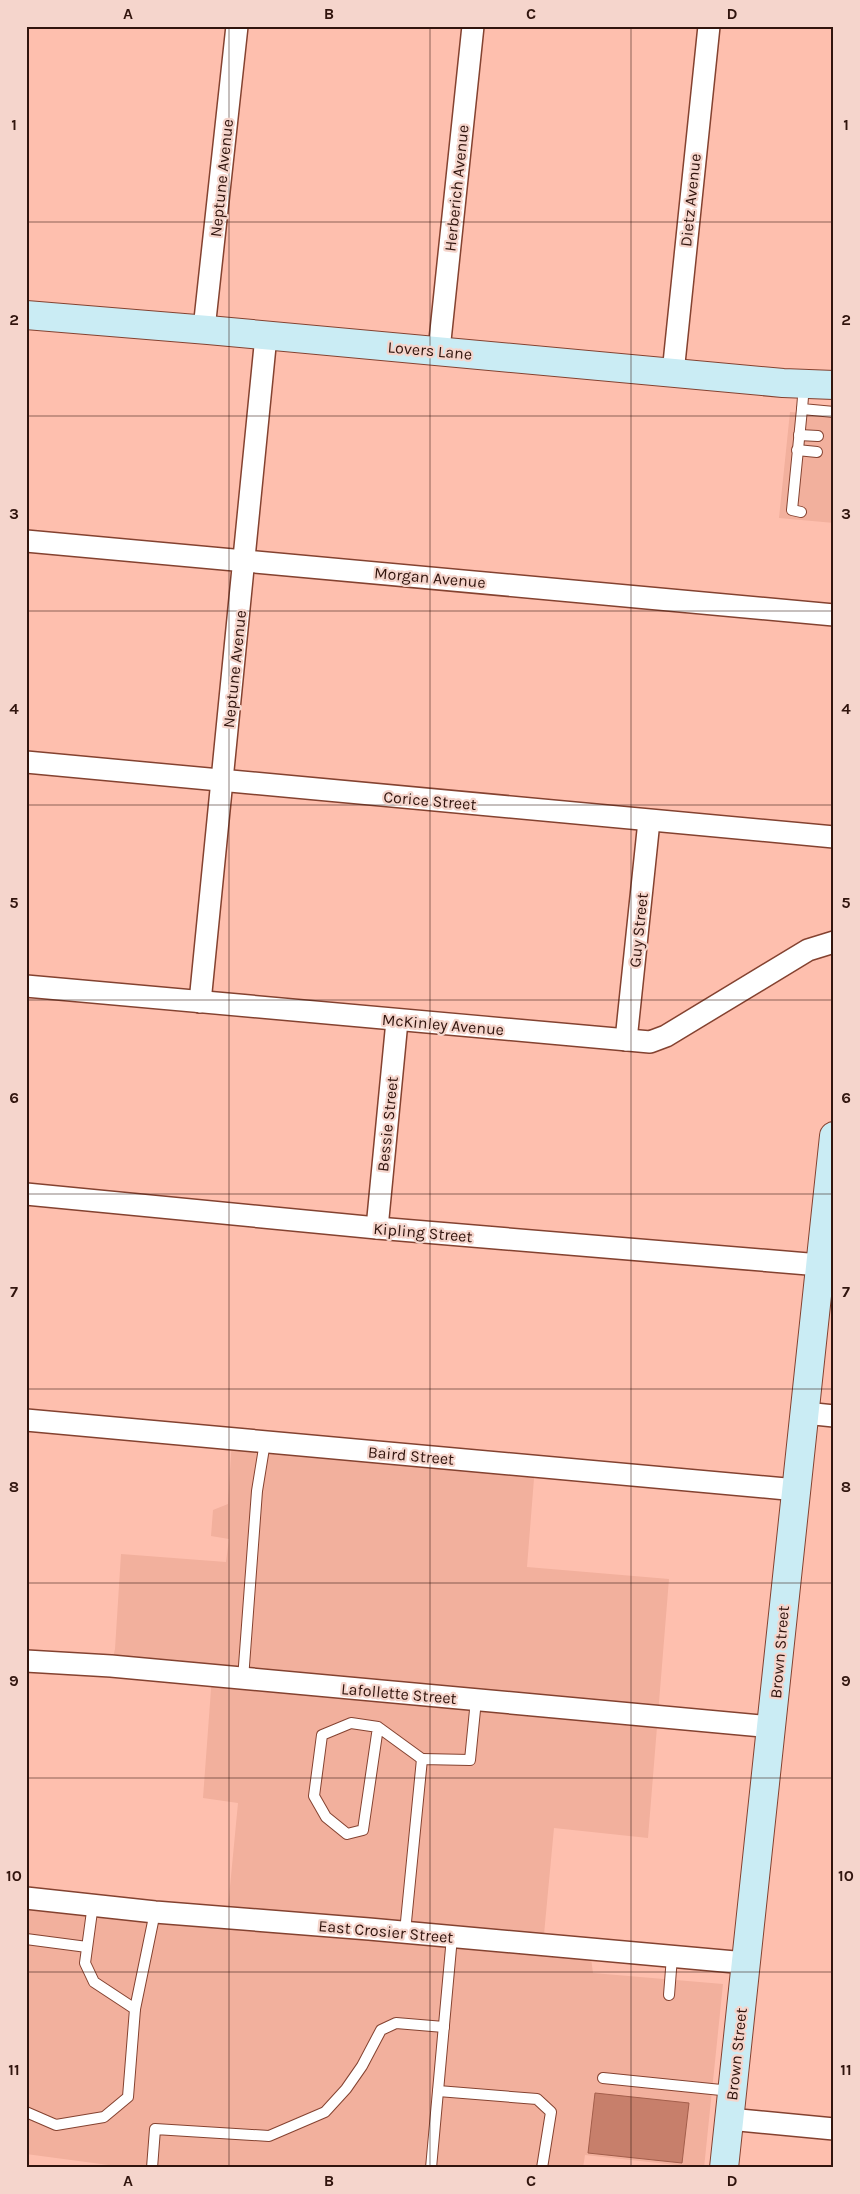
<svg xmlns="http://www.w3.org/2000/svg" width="860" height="2194" font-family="Karla,sans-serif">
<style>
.built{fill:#f2b09d}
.building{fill:#c77f6b;stroke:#a35e4b}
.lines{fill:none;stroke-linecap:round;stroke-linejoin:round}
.lane-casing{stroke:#844230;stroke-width:12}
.street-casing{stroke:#844230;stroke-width:24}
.secondary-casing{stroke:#844230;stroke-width:30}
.lane{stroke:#fff;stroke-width:10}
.street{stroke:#fff;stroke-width:21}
.secondary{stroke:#caecf4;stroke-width:28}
.grid{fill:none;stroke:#31150e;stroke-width:1;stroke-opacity:0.55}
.labels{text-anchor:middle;stroke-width:4.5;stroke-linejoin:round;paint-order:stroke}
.street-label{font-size:16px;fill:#31150e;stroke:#f5d5cc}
.neatline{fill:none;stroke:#31150e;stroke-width:2}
.grid-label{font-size:16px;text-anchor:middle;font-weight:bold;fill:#31150e}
</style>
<rect width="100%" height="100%" fill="#febfae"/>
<g class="built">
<polygon points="790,412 834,415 834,523 779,518"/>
<polygon points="232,1439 535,1466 527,1567 669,1579 648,1838 554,1828 543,1945 227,1918 238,1803 203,1798 212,1676 111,1666 115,1649 121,1554 226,1562 229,1539 211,1536 213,1510 228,1504"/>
<polygon points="26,1902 591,1958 593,1973 723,1984 704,2168 585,2155 583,2168 131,2168 26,2154"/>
</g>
<polygon class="building" points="595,2093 689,2103 682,2163 588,2153"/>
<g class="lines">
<g class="lane-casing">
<g id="lane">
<polyline points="804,385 802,409 834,412"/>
<polyline points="799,435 818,436"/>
<polyline points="797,450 817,452"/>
<polyline points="801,512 792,510 802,409"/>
<polyline points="243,1679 257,1491 265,1442"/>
<polyline points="378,1727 363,1830 347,1834 326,1817 314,1796 322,1735 351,1723 378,1727 422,1759"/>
<polyline points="405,1932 422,1759 470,1760 476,1700"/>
<polyline points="26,1939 87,1947"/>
<polyline points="669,1995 672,1957"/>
<polyline points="135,2009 155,1912"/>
<polyline points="603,2078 731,2091"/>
<polyline points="438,2091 537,2099 551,2112 542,2168"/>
<polyline points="26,2112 56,2125 104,2117 128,2097 135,2009 94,1982 85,1963 93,1904"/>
<polyline points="152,2168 155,2129 269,2136 325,2112 346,2089 362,2066 381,2030 396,2023 444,2027"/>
<polyline points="431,2168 452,1937"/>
</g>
</g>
<g class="street-casing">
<g id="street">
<polyline points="204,329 237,26"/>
<polyline points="439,350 473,26"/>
<polyline points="673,373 709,26"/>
<polyline points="26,541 834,615"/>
<polyline points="26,762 834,837"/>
<polyline points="26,986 650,1042 666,1036 808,950 834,942"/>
<polyline points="200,1002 266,336"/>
<polyline points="626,1040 649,821"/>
<polyline points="26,1194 377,1228 820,1265"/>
<polyline points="377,1228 397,1021"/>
<polyline points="805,1413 834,1416"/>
<polyline points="26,1420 797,1490"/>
<polyline points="26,1661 111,1666 772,1727"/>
<polyline points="26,1898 155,1912 369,1929 746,1963"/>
<polyline points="729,2119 834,2129"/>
</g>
</g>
<g class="secondary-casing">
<g id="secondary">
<polyline points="26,315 208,330 783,383 834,385"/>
<polyline points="724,2168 834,1136"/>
</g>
</g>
<use href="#lane" class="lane"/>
<use href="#street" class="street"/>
<use href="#secondary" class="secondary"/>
</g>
<path class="grid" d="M229,26v2142M430,26v2142M631,26v2142M26,222h808M26,416h808M26,611h808M26,805h808M26,1000h808M26,1194h808M26,1389h808M26,1583h808M26,1778h808M26,1972h808"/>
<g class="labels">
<g class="street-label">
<text transform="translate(221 178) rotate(-84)" y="6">Neptune Avenue</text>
<text transform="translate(456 188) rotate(-84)" y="6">Herberich Avenue</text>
<text transform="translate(690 200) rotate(-84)" y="6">Dietz Avenue</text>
<text transform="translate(430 350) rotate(5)" y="6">Lovers Lane</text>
<text transform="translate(430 577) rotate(5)" y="6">Morgan Avenue</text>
<text transform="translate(234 669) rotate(-84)" y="6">Neptune Avenue</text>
<text transform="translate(430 800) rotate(5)" y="6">Corice Street</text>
<text transform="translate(638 930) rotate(-84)" y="6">Guy Street</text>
<text transform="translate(443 1024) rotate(5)" y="6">McKinley Avenue</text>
<text transform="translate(387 1124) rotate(-84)" y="6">Bessie Street</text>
<text transform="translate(423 1232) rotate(5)" y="6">Kipling Street</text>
<text transform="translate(411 1455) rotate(5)" y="6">Baird Street</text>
<text transform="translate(779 1652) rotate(-85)" y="6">Brown Street</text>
<text transform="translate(399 1693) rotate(5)" y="6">Lafollette Street</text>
<text transform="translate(386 1931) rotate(5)" y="6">East Crosier Street</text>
<text transform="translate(736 2054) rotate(-84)" y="6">Brown Street</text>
</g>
</g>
<rect width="860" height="2194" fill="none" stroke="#f5d5cc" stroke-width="55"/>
<rect x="28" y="28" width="804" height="2138" class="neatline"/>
<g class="grid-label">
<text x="128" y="19">A</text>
<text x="329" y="19">B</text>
<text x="531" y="19">C</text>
<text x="732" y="19">D</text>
<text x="14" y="130">1</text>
<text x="846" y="130">1</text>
<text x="14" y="325">2</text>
<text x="846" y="325">2</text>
<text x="14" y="519">3</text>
<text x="846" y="519">3</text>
<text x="14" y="714">4</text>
<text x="846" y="714">4</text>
<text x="14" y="908">5</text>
<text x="846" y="908">5</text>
<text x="14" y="1103">6</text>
<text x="846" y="1103">6</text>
<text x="14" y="1297">7</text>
<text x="846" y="1297">7</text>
<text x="14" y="1492">8</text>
<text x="846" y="1492">8</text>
<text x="14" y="1686">9</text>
<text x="846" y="1686">9</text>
<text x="14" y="1881">10</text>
<text x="846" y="1881">10</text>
<text x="14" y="2075">11</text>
<text x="846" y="2075">11</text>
<text x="128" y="2186">A</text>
<text x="329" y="2186">B</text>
<text x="531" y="2186">C</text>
<text x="732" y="2186">D</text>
</g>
</svg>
